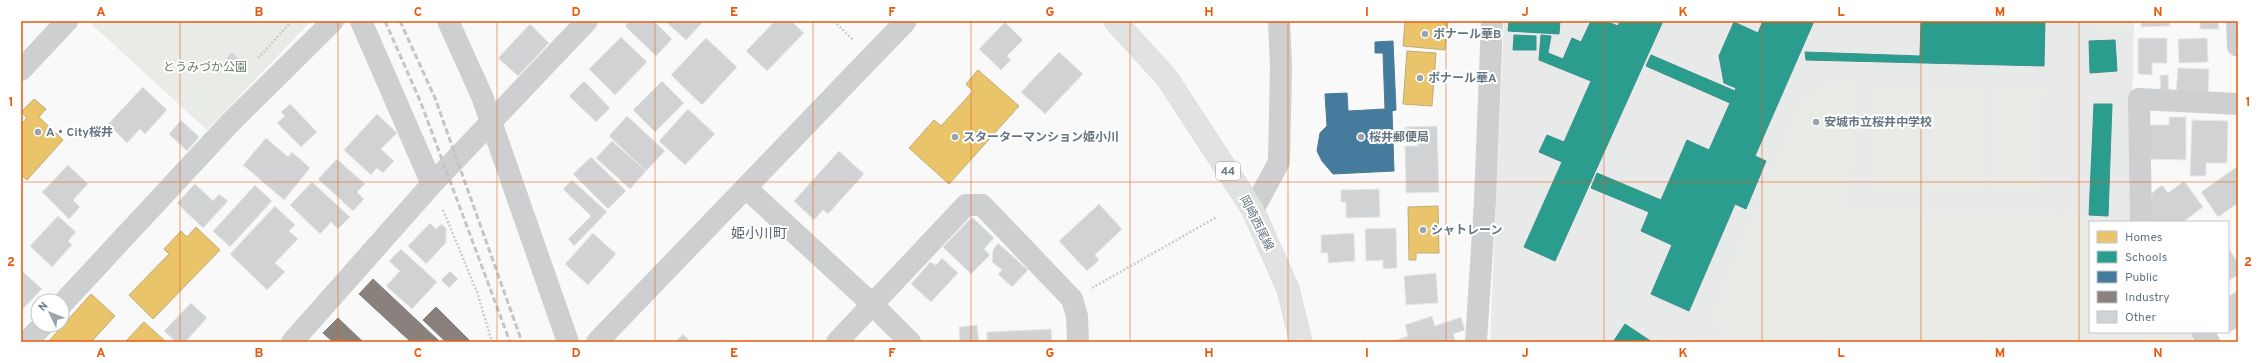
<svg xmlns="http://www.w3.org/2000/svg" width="2259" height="363" font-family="Overpass,'Noto Sans JP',sans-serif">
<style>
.built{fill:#e8e9e9}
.green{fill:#e8ebe6}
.homes{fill:#e9c46a;stroke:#c1ad72}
.schools{fill:#2a9d8f;stroke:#3c918b}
.public{fill:#457b9d;stroke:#4f7a95}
.industry{fill:#8a817c;stroke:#7f7e7e}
.building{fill:#d0d2d3;stroke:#e8e8e8}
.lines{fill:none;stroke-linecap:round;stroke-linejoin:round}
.primary-casing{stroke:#d5d6d7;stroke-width:23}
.path{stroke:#cbcccd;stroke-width:2.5;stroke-dasharray:2 2;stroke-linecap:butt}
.minor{stroke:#cecfd0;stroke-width:22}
.tertiary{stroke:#cecfd0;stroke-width:22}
.primary{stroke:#e1e2e2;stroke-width:22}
.rail{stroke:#c3c5c6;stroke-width:3;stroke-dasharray:6 3;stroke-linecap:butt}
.grid{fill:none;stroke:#e8590c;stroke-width:1;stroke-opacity:0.55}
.poi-dot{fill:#99a4ac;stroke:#fff;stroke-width:1.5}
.labels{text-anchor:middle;stroke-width:4;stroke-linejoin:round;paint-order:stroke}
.shield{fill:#fff;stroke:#939fa8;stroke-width:1}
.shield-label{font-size:11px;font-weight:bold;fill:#657683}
.poi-label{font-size:12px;font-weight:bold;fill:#657683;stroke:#fff;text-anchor:start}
.park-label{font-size:12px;fill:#687a64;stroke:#fff}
.street-label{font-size:12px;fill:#657683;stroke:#fff}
.quarter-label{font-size:14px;fill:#57646e;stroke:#fff}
.neatline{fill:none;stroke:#e8590c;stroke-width:1.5}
.grid-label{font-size:13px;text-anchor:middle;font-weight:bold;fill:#e8590c}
</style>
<rect width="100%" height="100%" fill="#f9f9f9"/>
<polygon class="built" points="1504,21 2134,21 2130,222 2090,222 2090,332 2188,332 2194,342 1490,342"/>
<g class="green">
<polygon points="88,21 311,21 207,130"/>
<polygon points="2101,21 2130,21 2129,33 2100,32"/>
<polygon points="1855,80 1849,209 2083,213 2090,223 2090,332 2165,332 2172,342 1724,342 1712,313 1800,103 1832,82"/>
<polygon points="1994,86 2043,87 2041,192 1993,191"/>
<polygon points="1874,87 1922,88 1921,192 1872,192"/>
<polygon points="1933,88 1981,89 1980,193 1931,193"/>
</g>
<g class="homes">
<polygon points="1405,21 1448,21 1445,50 1403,46"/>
<polygon points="1407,51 1436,53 1432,106 1403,104"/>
<polygon points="978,70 1019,106 949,184 909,148 934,120 941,126 973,91 966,84"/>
<polygon points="34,99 46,109 39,117 63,140 27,180 21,175 21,124 27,118 21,112"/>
<polygon points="1438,206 1439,253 1416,253 1416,260 1409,260 1408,207"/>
<polygon points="196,227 220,250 153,319 129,295 169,254 164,249 181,231 187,237"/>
<polygon points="91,294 115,316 91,342 48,342"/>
<polygon points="144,322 166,342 125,342"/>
</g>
<g class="schools">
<polygon points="1509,21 1560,21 1559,34 1508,31"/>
<polygon points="1591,21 1605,21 1618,26 1620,21 1663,21 1555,261 1524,247 1562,162 1539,152 1547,135 1564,142 1591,81 1539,60 1541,35 1551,36 1548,53 1563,59 1572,38 1581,42"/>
<polygon points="1763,21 1814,21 1755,156 1766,161 1746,209 1735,204 1689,311 1651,294 1672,245 1641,231 1649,212 1591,188 1597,173 1661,200 1687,140 1709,150 1730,103 1646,66 1651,55 1735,91 1736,88 1724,83 1719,56 1734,22 1758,33"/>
<polygon points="1921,21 2045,21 2044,66 1806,60 1805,52 1920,56"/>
<polygon points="1514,35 1536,36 1536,50 1513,50"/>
<polygon points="2115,40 2117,71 2090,73 2089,41"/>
<polygon points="2094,104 2112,104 2108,216 2089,215"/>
<polygon points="1625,324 1652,342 1613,342"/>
</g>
<polygon class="public" points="1393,41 1396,110 1392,111 1394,171 1333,174 1322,161 1317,151 1320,133 1327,126 1325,94 1347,93 1348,111 1385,109 1383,53 1375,53 1375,42"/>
<g class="industry">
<polygon points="373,279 439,341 438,342 411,342 359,294"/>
<polygon points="436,307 471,342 446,342 423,320"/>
<polygon points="338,318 363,342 333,342 323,333"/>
</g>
<g class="building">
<polygon points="629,21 654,21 672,39 656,56 625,26"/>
<polygon points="665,21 700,21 702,23 686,40"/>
<polygon points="775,21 791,21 804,33 767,71 746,51"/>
<polygon points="2141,21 2169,21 2170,26 2141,27"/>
<polygon points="2200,21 2218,21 2219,29 2200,29"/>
<polygon points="1005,22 1023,40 1007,56 1011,60 1001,70 979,49"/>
<polygon points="530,24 549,43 518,76 498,58"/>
<polygon points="621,37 647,62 615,95 589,69"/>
<polygon points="706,38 737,67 702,105 671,75"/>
<polygon points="2138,38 2167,38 2167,63 2152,63 2152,75 2138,74"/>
<polygon points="2207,38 2208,62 2179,63 2178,39"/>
<polygon points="232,52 243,63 234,73 223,62"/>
<polygon points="1059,52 1083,74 1045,114 1021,92"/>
<polygon points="2178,68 2209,69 2208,95 2176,94"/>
<polygon points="2160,75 2168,75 2169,92 2161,93"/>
<polygon points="584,81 610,108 596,122 569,96"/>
<polygon points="662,81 684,103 655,132 633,110"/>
<polygon points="143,87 167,110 145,134 140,129 127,143 108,124"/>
<polygon points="290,104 317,132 301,147 277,123 285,116 281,112"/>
<polygon points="688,109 715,134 685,165 659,141"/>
<polygon points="377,114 397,133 381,149 394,161 383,173 377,168 371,175 344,150"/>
<polygon points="627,116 665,151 646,171 609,136"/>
<polygon points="2169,117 2186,117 2186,160 2148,159 2148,125 2169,125"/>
<polygon points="181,120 199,137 187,151 169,134"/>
<polygon points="2192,120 2228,121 2227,163 2206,163 2206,176 2190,176"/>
<polygon points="1437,126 1439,192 1406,193 1405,146 1418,146 1417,138 1406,139 1405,127"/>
<polygon points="266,138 288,157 292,152 310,168 284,200 243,165"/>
<polygon points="612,141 646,171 630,189 596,158"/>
<polygon points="839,151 864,174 828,214 823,210 814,220 794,201"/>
<polygon points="591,157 626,191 608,209 573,174"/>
<polygon points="337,159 365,184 357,192 364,199 353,211 318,179"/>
<polygon points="68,165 88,184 73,200 80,207 69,219 42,192"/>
<polygon points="2238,166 2238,203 2218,217 2201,192"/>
<polygon points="572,180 607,212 574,246 568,239 591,216 563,189"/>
<polygon points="2184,181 2203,207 2183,222 2149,222 2152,193 2162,185 2168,193"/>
<polygon points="312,182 350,217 338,229 331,222 320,234 290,205"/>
<polygon points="195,184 213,201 219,194 228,201 203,228 177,203"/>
<polygon points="255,185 272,201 230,247 213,231"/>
<polygon points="1379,189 1380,217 1346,218 1346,202 1341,202 1341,190"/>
<polygon points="1099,204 1122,229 1095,255 1099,260 1087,271 1059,241"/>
<polygon points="275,206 295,225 289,231 298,239 275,263 285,272 267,290 230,254"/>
<polygon points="58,216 76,232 68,241 72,245 52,267 30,246"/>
<polygon points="972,217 994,238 984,249 990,255 971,274 943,247"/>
<polygon points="430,223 436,229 441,224 446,228 446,243 426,264 408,246"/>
<polygon points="1396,228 1397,268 1383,269 1383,260 1366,261 1365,229"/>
<polygon points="593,233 616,254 588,285 565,264"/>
<polygon points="1354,233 1355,261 1328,263 1328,253 1321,253 1321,235"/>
<polygon points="998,243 1028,270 1012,287 998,274 1002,270 992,262 993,250"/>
<polygon points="2228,247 2238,263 2238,275 2228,281"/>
<polygon points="401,249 437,282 412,309 386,286 400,271 389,261"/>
<polygon points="942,258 958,273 931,302 911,284 930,262 936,265"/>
<polygon points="21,270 42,289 21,311"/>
<polygon points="450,271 458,279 449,288 441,280"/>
<polygon points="1436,273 1438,303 1406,305 1404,276"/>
<polygon points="2238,290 2238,327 2228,333 2228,297"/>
<polygon points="191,303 207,318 185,342 176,342 164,331"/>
<polygon points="1432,316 1435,326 1461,317 1465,330 1453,334 1456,342 1390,342 1408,336 1405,325"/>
<polygon points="977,325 979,342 960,342 959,327"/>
<polygon points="1051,329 1052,342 987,342 987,332"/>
<polygon points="683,334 691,342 675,342"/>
</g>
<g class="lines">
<g class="primary-casing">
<polyline id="primary" points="1115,21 1167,78 1253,210 1288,289 1301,342"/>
</g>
<g class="path">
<polyline points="834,21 853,40"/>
<polyline points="258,58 292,21"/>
<polyline points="443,210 477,292 492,342"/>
<polyline points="1092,288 1217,217"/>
</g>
<g class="minor">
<polyline points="448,21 482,96 568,342"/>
<polyline points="2237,21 2238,46"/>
<polyline points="21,70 67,21"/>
<polyline points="432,184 587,21"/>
<polyline points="746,188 872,304 910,342"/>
<polyline points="2141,222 2139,99 2238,104"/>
<polyline points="62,304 231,122 333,21"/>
<polyline points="2202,332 2209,342"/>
<polyline points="27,342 43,325"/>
<polyline points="292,342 432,184 361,21"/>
<polyline points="837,342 966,205 982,205 1072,299 1077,316 1078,342"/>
<polyline points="1476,342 1485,201 1492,21"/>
</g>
<g class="tertiary">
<polyline points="1253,210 1279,162 1281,66 1279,21"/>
<polyline points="597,342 906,21"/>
</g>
<use href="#primary" class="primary"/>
<g class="rail">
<polyline points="385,21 421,103 510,342"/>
<polyline points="400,21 435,98 522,342"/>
</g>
</g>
<path class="grid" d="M180,21v321M338,21v321M497,21v321M655,21v321M813,21v321M971,21v321M1130,21v321M1288,21v321M1446,21v321M1604,21v321M1762,21v321M1921,21v321M2079,21v321M21,182h2217"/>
<g class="poi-dot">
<circle cx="1425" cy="34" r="4"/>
<circle cx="1420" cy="78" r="4"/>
<circle cx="1816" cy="122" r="4"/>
<circle cx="38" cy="132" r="4"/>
<circle cx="955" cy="137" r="4"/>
<circle cx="1361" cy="137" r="4"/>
<circle cx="1423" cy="230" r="4"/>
</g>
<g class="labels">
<rect class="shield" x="1216" y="162" width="24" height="18" rx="3"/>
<g class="shield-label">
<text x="1228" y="175">44</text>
</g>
<g class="poi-label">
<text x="1433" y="38">ボナール華B</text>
<text x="1428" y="82">ボナール華A</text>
<text x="1824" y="126">安城市立桜井中学校</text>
<text x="46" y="136">A・City桜井</text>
<text x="963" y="141">スターターマンション姫小川</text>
<text x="1369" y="141">桜井郵便局</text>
<text x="1431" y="234">シャトレーン</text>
</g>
<g class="park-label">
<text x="205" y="71">とうみづか公園</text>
</g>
<g class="street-label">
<text transform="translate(1257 223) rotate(63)" y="4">岡崎西尾線</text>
</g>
<g class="quarter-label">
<text x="759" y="238">姫小川町</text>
</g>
</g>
<rect width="2259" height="363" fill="none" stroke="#ffffff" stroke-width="44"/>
<rect x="2089" y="221" width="140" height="112" fill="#ffffff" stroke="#c1c8cd"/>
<rect x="2097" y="231" width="20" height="12" fill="#e9c46a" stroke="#c1c8cd"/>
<text x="2125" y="241" font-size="12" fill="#657683">Homes</text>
<rect x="2097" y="251" width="20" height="12" fill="#2a9d8f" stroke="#c1c8cd"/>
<text x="2125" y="261" font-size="12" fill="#657683">Schools</text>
<rect x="2097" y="271" width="20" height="12" fill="#457b9d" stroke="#c1c8cd"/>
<text x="2125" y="281" font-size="12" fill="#657683">Public</text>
<rect x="2097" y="291" width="20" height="12" fill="#8a817c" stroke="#c1c8cd"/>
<text x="2125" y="301" font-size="12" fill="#657683">Industry</text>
<rect x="2097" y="311" width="20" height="12" fill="#d0d2d3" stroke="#c1c8cd"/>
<text x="2125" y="321" font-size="12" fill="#657683">Other</text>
<g transform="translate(50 313) rotate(313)"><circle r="19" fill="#ffffff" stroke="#c1c8cd"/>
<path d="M0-3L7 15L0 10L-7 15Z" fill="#99a4ac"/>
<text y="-6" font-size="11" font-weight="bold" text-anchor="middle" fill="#657683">N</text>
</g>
<rect x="22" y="22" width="2215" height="319" class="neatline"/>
<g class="grid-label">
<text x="101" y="16">A</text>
<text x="259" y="16">B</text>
<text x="418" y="16">C</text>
<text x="576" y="16">D</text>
<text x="734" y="16">E</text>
<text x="892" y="16">F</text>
<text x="1050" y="16">G</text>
<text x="1209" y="16">H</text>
<text x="1367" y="16">I</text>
<text x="1525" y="16">J</text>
<text x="1683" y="16">K</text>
<text x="1841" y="16">L</text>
<text x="2000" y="16">M</text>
<text x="2158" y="16">N</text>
<text x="11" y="106">1</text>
<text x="2248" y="106">1</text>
<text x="11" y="266">2</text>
<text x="2248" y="266">2</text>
<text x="101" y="357">A</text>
<text x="259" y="357">B</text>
<text x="418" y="357">C</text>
<text x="576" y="357">D</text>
<text x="734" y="357">E</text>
<text x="892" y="357">F</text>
<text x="1050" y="357">G</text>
<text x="1209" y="357">H</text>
<text x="1367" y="357">I</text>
<text x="1525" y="357">J</text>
<text x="1683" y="357">K</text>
<text x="1841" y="357">L</text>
<text x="2000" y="357">M</text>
<text x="2158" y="357">N</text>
</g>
</svg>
